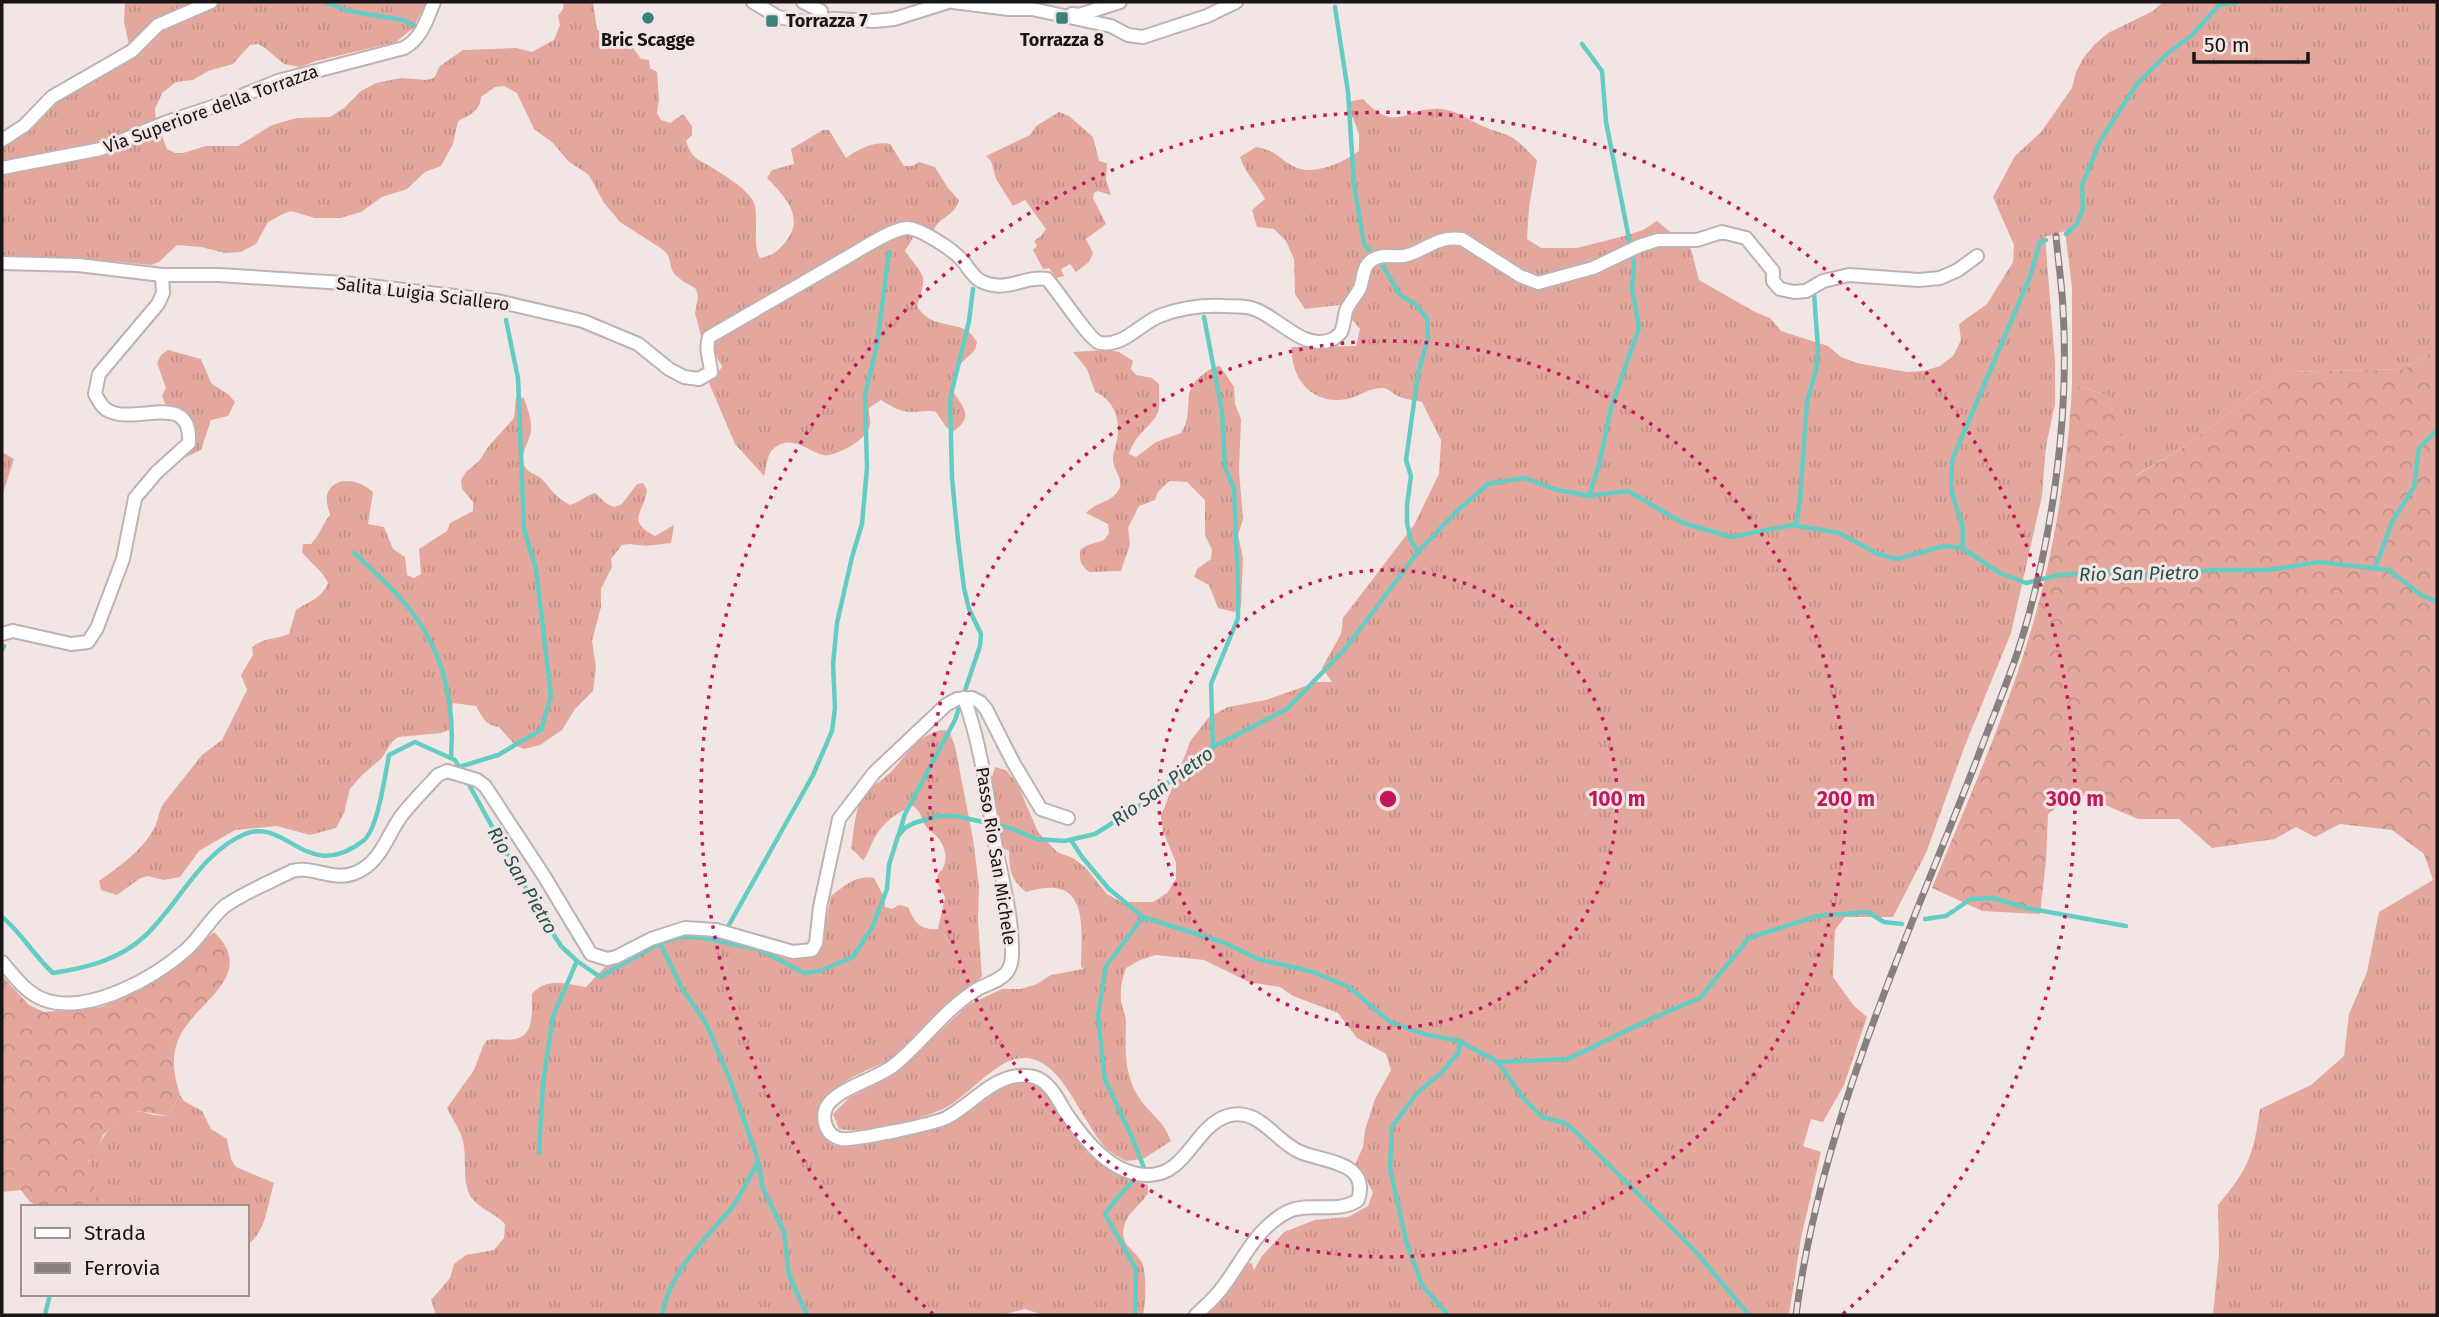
<svg xmlns="http://www.w3.org/2000/svg" width="2439" height="1317" font-family="'Fira Sans',sans-serif">
<style>
.grass{fill:url(#grass-tufts)}
.forest{fill:url(#forest-crowns)}
.lines{fill:none;stroke-linecap:round;stroke-linejoin:round}
.stream{stroke:#63ccc3;stroke-width:4.5}
.street-casing{stroke:#beb3b1;stroke-width:16}
.street{stroke:#fff;stroke-width:12}
.rail-casing{stroke:#88807f;stroke-width:7}
.rail{stroke:#f2e6e4;stroke-width:4.5;stroke-dasharray:13;stroke-linecap:butt}
.ring{fill:none;stroke:#c2185b;stroke-width:3.5;stroke-dasharray:3.5 7}
.poi-dot{fill:#3b827c;stroke:#f2e6e4;stroke-width:2.5}
.labels{text-anchor:middle;stroke-width:6;stroke-linejoin:round;paint-order:stroke}
.poi-label{font-size:18px;font-weight:bold;fill:#191515;stroke:#f2e6e4}
.street-label{font-size:18px;fill:#191515;stroke:#f2e6e4}
.water-label{font-size:19px;font-style:italic;fill:#23514d;stroke:#f2e6e4}
.centre{fill:#c2185b;stroke:#f2e6e4;stroke-width:3.5}
.ring-label{font-size:21px;text-anchor:middle;font-weight:bold;fill:#c2185b;stroke:#f2e6e4;stroke-width:6;stroke-linejoin:round;paint-order:stroke}
</style>
<defs>
<pattern id="grass-tufts" width="24" height="20" patternUnits="userSpaceOnUse" patternTransform="scale(1.75)"><rect width="24" height="20" fill="#e4a79d"/><path d="M3 7l-1-3M5 7V3M7 7l1-3M15 17l-1-3M17 17v-4M19 17l1-3" fill="none" stroke="#c38f86"/></pattern>
<pattern id="forest-crowns" width="20" height="18" patternUnits="userSpaceOnUse" patternTransform="scale(1.75)"><rect width="20" height="18" fill="#e4a79d"/><path d="M2 6a3 3 0 1 1 6 0M12 15a3 3 0 1 1 6 0" fill="none" stroke="#c38f86"/></pattern>
</defs>
<rect width="100%" height="100%" fill="#f2e6e4"/>
<g class="grass">
<path d="M125,2h302l-14,26 -17,14 -80,19 -16,6 -16,-3 -19,-16 -7,-4 -8,1 -17,19 -25,7 -15,9 -17,2 -14,11 -7,16 1,11 11,29 8,4h8l23,-7h32l34,-21 25,-7 33,-1 14,-9 17,-17 15,-8 25,-5 25,2 8,-2 6,-12 23,-16 53,-2 16,4 22,-12 6,-15 -2,-9 5,-7 1,-7h29l4,27 5,5 24,4 15,21 8,1 1,8 7,4 2,27 -2,14 4,7 9,3 13,-9 9,12v9l-6,6c2,5 4,12 8,15 3,4 10,7 14,9 14,9 34,20 44,34 9,12 -1,44 8,59 11,-2 17,-6 24,-14 22,-26 3,-45 -17,-66l5,-8 22,-6 -3,-15 32,-19h6l17,28c12,-9 29,-17 44,-14l14,22h8l7,-4 16,5 13,21 11,12c-4,16 -20,17 -26,31l-19,5 -9,15c20,28 23,21 12,55 16,28 45,9 60,36l-2,8 -18,17 -5,23c10,16 23,26 2,41l-8,-4 -10,-15c-9,-2 -14,0 -23,0 -11,1 -23,-6 -32,-12l-12,8c-1,6 2,10 1,16 0,15 -35,33 -47,31 -16,-4 -33,-23 -51,-5 -6,8 -5,17 -8,26l-29,-32 -26,-61 13,-16 -10,-21 5,-7 1,-12 -8,2 -9,7 -6,-23 3,-16 -2,-8c-7,-5 -21,-11 -24,-19 -3,-9 -1,-14 -10,-21l-42,-27 -16,-19 -15,-28 -21,-14 -15,-18 -19,-14 -17,-36 -13,-7 -9,1 -14,10c-1,14 -11,18 -23,24l-5,23 -12,22 -16,6 -18,17 -25,8 -21,15 -21,6h-25l-24,-7 -8,3 -15,8 -12,22 -15,8 -16,1 -24,-6 -24,-2 -18,17 -8,3 -39,-4 -4,4 -106,-6v-114l51,-41 79,-46 -8,-36z"/>
<path d="M2163,2h274v346l-33,21 -122,3 -95,73 -52,31 -26,-80 -37,-12v-96l-7,-57 -20,6 10,124v43l-9,42 -4,50 -31,137 -47,115 -38,105 -33,64h-48l-10,13 -2,47 21,29 13,11 -23,68 -21,37 -12,-3 -8,27 18,6 -20,86 -12,77h-582l18,-20 22,-33 5,2 2,6 8,-14 22,-24 31,-12 33,-3 20,-11 5,-14 -9,-16 -10,-9 9,-20 2,-17 10,-31 16,-29 -5,-16 -29,-16 -19,-25 -45,-17 -13,-9 -31,-5 -45,-22 -48,-5 -16,5 -14,8c-4,11 -6,21 -5,33 1,7 5,14 5,21 -1,29 -2,56 16,80 13,16 21,19 29,39l-28,18 -17,2c-7,-4 -17,-9 -22,-15 -18,-21 -35,-63 -56,-79 -40,-31 -72,27 -105,42 -24,11 -79,25 -104,20l-6,-15 16,-16 45,-23 74,-70 34,-16h19l16,-5 14,-9 32,-6 -2,-3c1,-45 7,-93 -55,-74 -15,-12 -17,-22 -17,-41l-13,-6 -5,-64 4,-14 11,3 12,15 20,47 19,20 16,6 13,10 21,26 14,8h32l14,-9 9,-14v-16l-13,-32 -2,-15 30,-76 18,-23 19,-10 38,-7 51,-18h15l-10,-14 19,-34 2,-16 71,-93 25,-51 2,-34 -19,-38c-7,-2 -14,-2 -22,-5 -7,-2 -10,-9 -18,-9 -11,0 -22,7 -31,10 -36,10 -61,-18 -59,-51l64,-1 4,-17 -20,-24 -35,4 -10,-15 -1,-35 -8,-18 -12,-12 -17,-2 -5,-17 13,-11c-9,-17 -19,-24 -25,-42l16,-10c23,4 22,12 39,20 19,9 49,-5 64,-16v-17l-12,-32 16,-3c34,37 43,6 79,10 17,2 29,13 45,19 10,4 22,6 30,13 7,5 13,13 20,19l-8,48 -2,31 14,9h36l51,-13 15,-5 14,-9 34,28 8,31 56,32 15,6 11,13 47,15 13,11 16,6 50,9 17,-1 16,-5 13,-10 8,-16 -2,-16 28,-20 26,-42 1,-17 -21,-48 22,-41 26,-24 31,-44 4,-16 8,-15 11,-13 13,-11 45,-22z"/>
<polygon points="1059,112 1069,116 1093,137 1099,161 1107,163 1106,180 1111,195 1098,191 1094,193 1093,198 1106,224 1086,239 1093,253 1089,262 1076,272 1070,264 1061,269 1064,276 1056,278 1049,268 1043,269 1033,250 1037,246 1034,241 1041,236 1046,229 1025,200 1013,206 996,179 991,161 986,156 1030,135 1036,126"/>
<path d="M168,350l33,9 10,24 18,12 6,7 -7,14 -17,4 -10,30 -15,7c16,-27 11,-40 -20,-51l-4,-10 4,-8 -9,-25 4,-8z"/>
<path d="M1106,350l13,2 14,9 -2,8 5,6 16,3 7,6c0,6 1,24 -1,28 -6,15 -22,20 -29,42l7,3 20,-15 25,-9c15,-22 -3,-43 24,-60 5,-4 8,-6 15,-7l14,21 1,17 6,15 -2,52 4,48 -5,16 5,23 -2,49 -7,5 -16,-4 -9,-23 -15,-8 3,-8 14,-10 1,-9 -7,-15v-35l-18,-18 -18,-1 -11,11 -3,8 -16,6 -11,22 2,16 -9,27 -32,1c-8,-7 -11,-12 -8,-23l7,-4 16,-5 5,-7 -1,-9 -22,-11c8,-10 26,-11 32,-22 7,-11 -4,-19 -5,-31 0,-10 5,-18 5,-28 1,-17 -7,-34 -23,-40l-8,-23 -14,-17z"/>
<path d="M516,397l8,1c3,10 8,21 7,32 -1,13 -13,24 -6,37 4,7 12,7 17,12 10,11 13,18 28,26 10,-3 15,-9 25,-12l12,11 7,3 8,-3 15,-20 6,-1 4,7c-4,25 -21,30 8,46l19,-11 -3,18 -25,3 -16,-2 -8,1 -11,14 1,8 -11,22v18l-9,34 4,26 -3,24 -18,18 -13,21 -22,15 -16,4 -9,-4 -16,-18c-14,-2 -16,-9 -23,-21l-23,-3 -4,27 -8,3 -43,4 -7,6 -9,15 -20,17 -12,14 -6,24 -8,15 -26,7 -33,-9 -42,4 -36,21 -19,26 -16,3 -17,-4 -8,3 -22,16 -16,-5 -2,-9c20,-14 48,-34 57,-57 3,-8 3,-14 8,-21l38,-48 20,-15 25,-50 -6,-15 12,-20 -1,-8c14,-10 22,-7 37,-13l7,-24c13,-9 25,-11 32,-27 -5,-12 -18,-20 -26,-31l1,-8h8c8,-8 11,-19 19,-29 -2,-7 -5,-16 -2,-23 9,-18 34,-11 45,0l-5,32 16,3 9,22 12,8 2,18 7,3 7,-4 -2,-25 28,-18 3,-8 23,-12v-9l-11,-13 -1,-9 5,-8 13,-11 9,-14 26,-29z"/>
<polygon points="2,452 14,459 2,496"/>
<path d="M941,730l8,1 6,15 18,93 6,48 -1,34 4,55c-12,17 -31,31 -46,45 -12,11 -24,24 -37,33 -16,11 -36,16 -53,27 -26,17 -39,43 -12,65h23l95,-23 34,-27 16,-9 23,-6 13,2 49,70 31,22 30,10v8c-6,11 -19,18 -23,30 -7,22 8,24 16,38 6,9 5,43 2,54h-100l-18,-6 -24,6h-565l-5,-15 19,-22 4,-14 12,-9 28,-5 10,-12 1,-14c-10,-11 -27,-16 -34,-27 -10,-17 -3,-41 -9,-59 -3,-10 -10,-20 -15,-30l27,-38 9,-24 4,-6c10,-2 20,1 29,-1 20,-5 15,-30 16,-45 14,-17 35,-10 54,-7l19,-20 77,-35 38,3 68,20 19,2 10,-4 4,-7 10,-50c13,-10 26,-22 43,-18l11,21v8l7,2 7,-4 9,2c7,16 11,23 30,22l7,-32 -8,-15 1,-8c11,-10 9,-25 0,-36 -4,-5 -10,-8 -13,-13 -5,-8 -3,-13 -12,-19 -17,7 -30,16 -39,33 -4,7 -5,14 -11,21l-12,-12c3,-15 3,-34 10,-48 5,-11 14,-14 23,-22 21,-17 27,-40 57,-48z"/>
<path d="M2437,879v436h-224l6,-62 -1,-48c31,-37 35,-49 42,-96l51,-24 33,-29 5,-42 18,-42 12,-60 54,-32z"/>
<path d="M180,1095l4,6 18,10 9,18 16,10 4,20 5,8 38,16c-7,22 -7,48 -27,62v-38h-153l3,-3c-4,-13 -13,-31 -7,-44 2,-5 7,-9 9,-14 9,-21 20,-25 41,-35l13,4 15,1z"/>
</g>
<g class="forest">
<path d="M2437,348v531l-4,1 -9,-26 -32,-24 -52,-6 -25,13 -19,-10 -21,12 -63,9 -33,-29h-41l-63,-27 -27,22 -2,47 -6,53 -58,-3 -50,-23c33,-81 70,-163 96,-248 25,-80 40,-172 44,-256l37,12 27,80 51,-31 95,-73 122,-3z"/>
<path d="M214,932c44,43 -16,68 -34,104 -10,19 -6,40 0,59l-12,21 -29,-5 -25,14 -11,10 -5,14 -9,12v15l6,14 2,14 -3,3h-53l-11,-5 -9,-12 -19,2v-216l27,29 15,7 58,-5 39,-19 41,-28z"/>
</g>
<g class="lines">
<g class="stream">
<polyline points="325,2 349,11 403,20 417,27"/>
<polyline points="1335,7 1348,92 1354,184 1364,244 1383,266 1400,295 1415,304 1427,318 1428,338 1418,374 1406,460 1411,476 1407,505 1407,523 1411,541 1418,551"/>
<polyline points="1582,44 1602,71 1606,122 1634,264 1632,288 1639,328 1611,408 1599,465 1589,496"/>
<polyline points="2066,234 2076,225 2083,209 2082,185 2100,141 2137,84 2167,54 2192,35 2219,5 2238,2"/>
<polyline points="1204,317 1222,411 1225,467 1234,489 1238,586 1238,618 1211,684 1213,747"/>
<polyline points="1796,526 1800,500 1807,402 1816,370 1818,349 1814,293"/>
<path d="M1962,548c4,-29 -5,-31 -10,-56 -2,-12 -1,-22 1,-34l77,-181 10,-35 6,-2"/>
<path d="M354,553c20,19 43,39 60,62 31,41 41,93 37,143"/>
<polyline points="2375,568 2392,522 2414,487 2419,448 2437,430"/>
<polyline points="2,650 4,646"/>
<polyline points="459,767 498,755 541,730 551,696 536,569 524,529 518,378 506,320"/>
<polyline points="467,781 539,912 561,946 577,961 600,977 660,943 681,937 699,937 758,949 804,973 820,971 853,957 872,928 887,889 889,865 898,836 905,828 914,823 938,816 956,816 1010,828 1037,839 1065,841 1095,834 1152,798 1174,777 1213,747 1287,709 1345,649 1418,552 1456,512 1488,484 1524,478 1558,490 1589,496 1628,491 1683,523 1731,537 1793,525 1839,533 1878,554 1898,559 1944,546 1962,548 2000,573 2026,583 2059,575 2115,572 2154,577 2213,570 2268,570 2319,562 2389,570 2421,595 2437,602"/>
<polyline points="899,834 905,814 955,720 980,646 981,634 969,609 964,588 958,540 952,478 950,399 969,321 973,289"/>
<polyline points="1071,840 1082,857 1109,889 1143,917 1225,943 1258,959 1313,972 1349,987 1390,1022 1424,1034 1459,1041 1498,1062 1523,1098 1542,1117 1565,1123 1579,1135 1695,1251 1749,1315"/>
<path d="M2,917c20,16 32,39 51,56 33,-5 66,-13 92,-37 34,-32 55,-83 100,-102 42,-17 61,50 118,7 15,-11 22,-66 26,-86l26,-13 40,18 8,14"/>
<polyline points="1925,919 1946,916 1971,899 1993,898 2026,908 2126,926"/>
<polyline points="725,932 813,775 832,731 835,708 833,664 837,623 852,557 862,524 867,468 865,395 877,345 889,252"/>
<polyline points="660,943 683,990 706,1023 730,1080 757,1157 763,1188 784,1232 789,1275 807,1315"/>
<polyline points="1498,1062 1568,1059 1655,1017 1700,998 1749,938 1817,916 1868,912 1884,922 1902,924"/>
<polyline points="539,1153 543,1083 553,1016 577,961"/>
<polyline points="45,1315 50,1294"/>
<path d="M662,1315c8,-44 40,-72 68,-105 11,-14 19,-33 28,-48"/>
<path d="M1135,1315l1,-46 -31,-55c11,-17 26,-30 39,-46l-12,-31 -27,-57 -7,-64 8,-50 37,-49"/>
<polyline points="1448,1315 1422,1285 1406,1241 1390,1168 1392,1127 1416,1094 1441,1073 1459,1052 1459,1042"/>
</g>
<g class="street-casing">
<g id="street">
<polyline points="753,2 778,17 805,22 834,19 875,21 894,19 948,2"/>
<polyline points="803,2 821,11 821,21"/>
<polyline points="953,2 1009,9 1032,9 1111,26 1128,35 1143,37 1207,16 1236,2"/>
<polyline points="1072,14 1079,15 1120,2"/>
<polyline points="2,140 24,126 52,97 132,51 158,25 211,2"/>
<path d="M2,168l99,-19 66,-27 57,-19 54,-22 126,-33c18,-10 23,-29 30,-46"/>
<path d="M2,263l76,2 84,10h57l125,8 153,18 86,20 55,23 31,25 15,8 15,2 12,-7c-1,-13 -6,-22 -2,-35 45,-26 90,-52 135,-78 16,-9 45,-29 62,-31 13,-1 47,22 56,32 6,7 10,15 17,20 27,15 44,-5 68,-1 11,12 43,62 53,64 25,4 41,-21 62,-28 19,-7 42,-10 62,-9 9,0 19,0 27,2 27,7 52,45 82,31 3,-2 6,-4 8,-7 3,-6 3,-14 5,-21 3,-8 10,-15 14,-23 4,-10 2,-21 12,-28 12,-8 23,-1 36,-5 22,-7 28,-19 54,-16l58,37 18,7 55,-15 46,-22 19,-6h39l25,-8 24,6 27,33v10l7,8 14,3 12,-1 17,-10 26,-6 70,5 21,-2 18,-8 19,-14"/>
<path d="M2,634l11,-3 58,13 17,-2 9,-14 26,-69 12,-61 21,-25 33,-30c3,-53 -53,-18 -80,-32 -7,-3 -10,-10 -14,-17l4,-20 59,-70 5,-11 -1,-18"/>
<path d="M964,698c17,46 23,97 31,145 7,37 18,75 17,112 0,7 -1,11 -5,17 -7,9 -21,12 -31,18 -33,21 -53,52 -83,76 -17,13 -56,23 -66,40 -5,9 -3,21 4,28 2,2 8,5 10,5 12,2 93,-15 105,-21 23,-12 41,-35 66,-41 9,-2 21,-2 29,3 11,7 18,21 25,33 19,28 46,62 82,62 39,0 46,-48 79,-59 30,-10 47,23 71,35 22,11 73,9 60,49 -20,14 -47,2 -69,11 -33,16 -46,50 -67,77 -7,10 -18,19 -26,27"/>
<path d="M2,962c12,14 25,32 43,38 44,15 109,-22 141,-50 15,-13 24,-32 39,-44 20,-14 45,-24 67,-35 20,-6 41,11 63,2 26,-10 32,-38 47,-58 11,-14 24,-27 36,-40l9,-4 30,9 8,6 59,90 47,78 16,5 9,-2 35,-18 34,-11 31,2 77,22 19,-2 4,-7 4,-36 19,-88 35,-46 72,-68 11,-6 15,-1 8,4 6,7 28,55 27,45 27,9"/>
</g>
</g>
<use href="#street" class="street"/>
<g class="rail-casing">
<path id="rail" d="M1796,1315c25,-193 111,-375 181,-556 13,-35 28,-70 40,-105 34,-104 53,-236 46,-345 -1,-24 -5,-49 -7,-73"/>
</g>
<use href="#rail" class="rail"/>
</g>
<g class="ring">
<circle cx="1388" cy="799" r="229"/>
<circle cx="1388" cy="799" r="458"/>
<path d="M933 1314A687 687 0 1 1 1843 1314"/>
</g>
<g class="poi-dot">
<circle cx="648" cy="18" r="7"/>
<rect x="1055" y="11" width="14" height="14" rx="3.5"/>
<rect x="765" y="14" width="14" height="14" rx="3.5"/>
</g>
<g class="labels">
<g class="poi-label">
<text x="786" y="27" text-anchor="start">Torrazza 7</text>
<text x="648" y="46">Bric Scagge</text>
<text x="1062" y="46">Torrazza 8</text>
</g>
<g class="street-label">
<text transform="translate(211 109) rotate(-20)" y="6">Via Superiore della Torrazza</text>
<text transform="translate(423 294) rotate(7)" y="6">Salita Luigia Sciallero</text>
<text transform="translate(996 856) rotate(81)" y="6">Passo Rio San Michele</text>
</g>
<g class="water-label">
<text transform="translate(2139 573) rotate(-1)" y="7">Rio San Pietro</text>
<text transform="translate(1162 786) rotate(-36)" y="7">Rio San Pietro</text>
<text transform="translate(523 880) rotate(60)" y="7">Rio San Pietro</text>
</g>
</g>
<circle cx="1388" cy="799" r="10" class="centre"/>
<g class="ring-label">
<text x="1617" y="806">100 m</text>
<text x="1846" y="806">200 m</text>
<text x="2075" y="806">300 m</text>
</g>
<rect width="2439" height="1317" fill="none" stroke="#191515" stroke-width="7"/>
<rect x="21" y="1205" width="228" height="91" fill="#f2e6e4" stroke="#9b9291" stroke-width="2"/>
<rect x="35" y="1228" width="35" height="10" fill="#ffffff" stroke="#9b9291" stroke-width="2"/>
<text x="84" y="1240" font-size="21" fill="#191515">Strada</text>
<rect x="35" y="1263" width="35" height="10" fill="#88807f" stroke="#9b9291" stroke-width="2"/>
<text x="84" y="1275" font-size="21" fill="#191515">Ferrovia</text>
<path d="M2194 52v10h114v-10" fill="none" stroke="#191515" stroke-width="3.5"/>
<text x="2204" y="52" font-size="21" fill="#191515" stroke="#f2e6e4" stroke-width="5" paint-order="stroke">50 m</text>
</svg>
